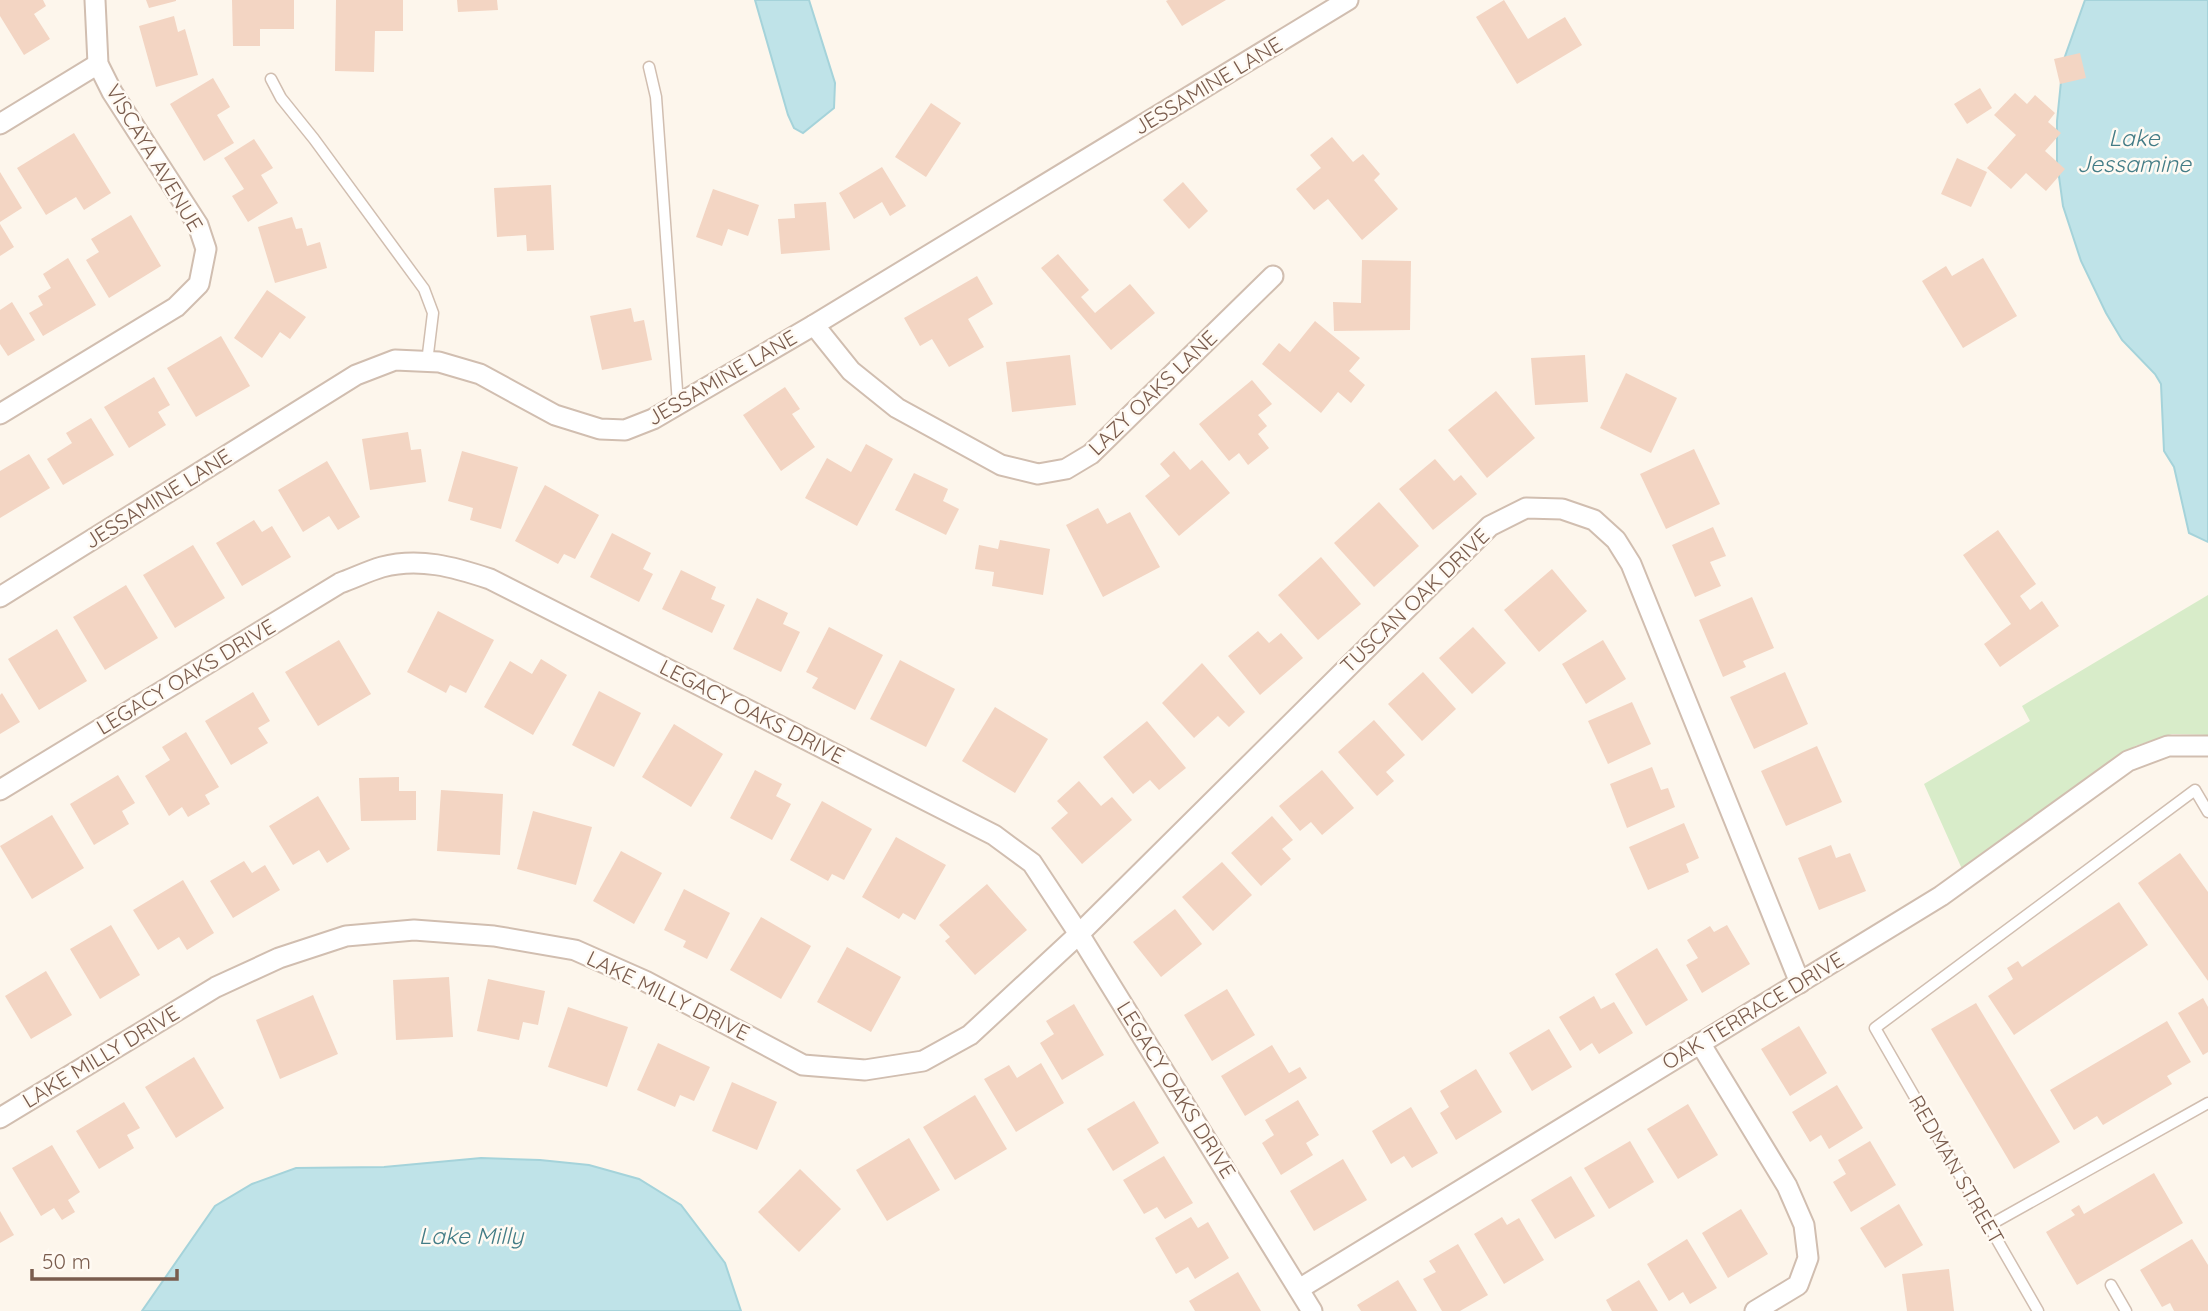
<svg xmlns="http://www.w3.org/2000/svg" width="2208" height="1311" font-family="Quicksand,sans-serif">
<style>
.green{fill:#d8ecc9}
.water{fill:#bfe3e8;stroke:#a5d3da;stroke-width:2}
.building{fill:#f3d5c3}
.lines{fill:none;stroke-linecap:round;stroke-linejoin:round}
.lane-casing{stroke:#d1beb0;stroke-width:13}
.street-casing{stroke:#d1beb0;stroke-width:23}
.lane{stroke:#fff;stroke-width:10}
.street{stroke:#fff;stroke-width:19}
.labels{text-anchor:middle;stroke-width:5;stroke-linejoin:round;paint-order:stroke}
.street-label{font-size:21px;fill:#7a5c4d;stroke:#fffaf3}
.water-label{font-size:23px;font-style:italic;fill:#437c86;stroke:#fffaf3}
</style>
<rect width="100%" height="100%" fill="#fdf6ec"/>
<polygon class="green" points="2208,595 2208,735 2172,734 2135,746 1962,869 1924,784 2030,721 2022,706"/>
<g class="water">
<polygon points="755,0 809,0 835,83 834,108 803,133 794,128 788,115"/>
<polygon points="2085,0 2208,0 2208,542 2189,533 2174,467 2164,451 2161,384 2155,374 2122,340 2106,313 2081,261 2063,206 2057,162 2057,121 2063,62"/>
<polygon points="481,1158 540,1160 589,1165 639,1179 681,1205 725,1263 741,1311 142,1311 215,1206 252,1184 296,1168 384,1167"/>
</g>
<g class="building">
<polygon points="0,0 43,0 46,6 34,14 50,39 24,55 0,16"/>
<polygon points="146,0 176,0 176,1 149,8"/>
<polygon points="232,0 294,0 294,29 260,29 260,46 233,46"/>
<polygon points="336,0 403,0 403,31 375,31 374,72 335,71"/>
<polygon points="457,0 497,0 498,10 458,12"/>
<polygon points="1168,0 1226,0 1182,26 1166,1"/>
<polygon points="1504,0 1528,39 1565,17 1582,45 1517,84 1476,17"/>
<polygon points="174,16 178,32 185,29 198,75 156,87 139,26"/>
<polygon points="2080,53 2086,78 2060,84 2054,59"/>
<polygon points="213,78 230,107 217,115 234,143 204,161 170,104"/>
<polygon points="1980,88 1992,108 1967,124 1954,104"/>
<polygon points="2015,93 2027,104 2035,95 2055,113 2048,122 2061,133 2045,151 2065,169 2046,191 2026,173 2011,189 1987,168 2016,135 1994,115"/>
<polygon points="931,103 961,123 926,177 895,157"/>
<polygon points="74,133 111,193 84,210 76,197 46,215 17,168"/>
<polygon points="1332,137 1353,162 1363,154 1380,174 1374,180 1398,209 1362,240 1328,199 1314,210 1296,189 1321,168 1310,155"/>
<polygon points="254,139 273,168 261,175 278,203 248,222 232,196 244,189 224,158"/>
<polygon points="1957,158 1987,172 1971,207 1941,194"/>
<polygon points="882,167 906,206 890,216 882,202 854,219 839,193"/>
<polygon points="0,172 22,208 0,222"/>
<polygon points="1183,182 1208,211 1189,229 1163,200"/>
<polygon points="551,185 554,250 527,251 526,235 497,237 494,188"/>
<polygon points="713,189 759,205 748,236 728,229 722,246 696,237"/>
<polygon points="826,202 830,250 781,254 778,219 795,218 794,204"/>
<polygon points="131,215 161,266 109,298 86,260 99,252 91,239"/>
<polygon points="292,217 296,229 302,228 307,246 320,242 327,268 275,283 258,227"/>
<polygon points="0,224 14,247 0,256"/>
<polygon points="1058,254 1089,290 1081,297 1095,313 1130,284 1155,313 1111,350 1041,268"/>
<polygon points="68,258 96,305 43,336 29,313 43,305 38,296 51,288 43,274"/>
<polygon points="1983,258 2017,316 1963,348 1922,281 1946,266 1952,276"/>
<polygon points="1362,260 1411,261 1410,330 1334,331 1333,302 1361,303"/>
<polygon points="977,276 993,304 968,319 984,347 949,367 932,339 920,346 904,318"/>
<polygon points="267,290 306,317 290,339 280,332 262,358 234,338"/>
<polygon points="12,302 35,340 8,356 0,344 0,310"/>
<polygon points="631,308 634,322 644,320 652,360 602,370 590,316"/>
<polygon points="1315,321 1360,358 1349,371 1365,385 1351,403 1338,392 1321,413 1262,364 1279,343 1290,352"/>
<polygon points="221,336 250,386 196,417 167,368"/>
<polygon points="1070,355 1076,405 1012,412 1006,362"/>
<polygon points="1585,355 1588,402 1535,405 1531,358"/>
<polygon points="1626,373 1677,398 1651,453 1600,428"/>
<polygon points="154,377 170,405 158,412 166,425 129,448 104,407"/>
<polygon points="1252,380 1272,404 1258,415 1267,426 1258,434 1269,448 1248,465 1239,453 1229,461 1199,424"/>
<polygon points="785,387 800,409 792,414 815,447 781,471 743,415"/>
<polygon points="1496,391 1535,438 1487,478 1448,430"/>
<polygon points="91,418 114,455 63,485 47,459 72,443 66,433"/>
<polygon points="408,432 411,450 421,449 426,482 370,490 362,439"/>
<polygon points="866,444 893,459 857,526 805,498 827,458 851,472"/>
<polygon points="1694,449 1720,504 1666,529 1640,474"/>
<polygon points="462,451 518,467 501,529 470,520 473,508 448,501"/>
<polygon points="1174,451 1190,470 1202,460 1230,493 1179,536 1145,496 1170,476 1160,464"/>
<polygon points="29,454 50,488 0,518 0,471"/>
<polygon points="1435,459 1454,481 1461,475 1477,494 1433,530 1399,489"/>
<polygon points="327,461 360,517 338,530 329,516 303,532 278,490"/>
<polygon points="914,473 948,489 943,501 959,509 946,535 895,510"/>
<polygon points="545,485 599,515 575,559 564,554 558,564 515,541"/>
<polygon points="1379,502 1419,546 1374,587 1334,543"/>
<polygon points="1098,508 1107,524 1130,512 1160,567 1103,597 1066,525"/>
<polygon points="254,520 262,532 272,526 291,557 242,586 216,543"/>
<polygon points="1713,527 1726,556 1710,562 1721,586 1695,597 1672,545"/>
<polygon points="1998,530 2036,584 2020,596 2030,610 2042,601 2059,626 2000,667 1984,644 2011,624 1963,555"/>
<polygon points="612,533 651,553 643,569 653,574 639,602 590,577"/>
<polygon points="1000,540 1050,549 1043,595 992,586 994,572 975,569 979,545 998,549"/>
<polygon points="193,545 225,598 175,628 143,575"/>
<polygon points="1321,557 1361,604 1318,640 1278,595"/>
<polygon points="1552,569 1587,611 1539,652 1504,610"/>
<polygon points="681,570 716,587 711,599 725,605 712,633 662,609"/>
<polygon points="126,585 158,638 105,670 73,617"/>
<polygon points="1752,597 1774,648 1743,661 1746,667 1723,677 1699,620"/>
<polygon points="757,598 788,613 783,624 800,632 781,672 733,649"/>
<polygon points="438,611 494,640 466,693 450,685 446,693 407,672"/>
<polygon points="829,627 883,655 855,710 812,688 818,678 806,672"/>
<polygon points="1473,627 1506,663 1472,694 1439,658"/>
<polygon points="57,629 87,681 39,710 8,659"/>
<polygon points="1258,631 1269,643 1281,633 1303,658 1260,695 1228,656"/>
<polygon points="339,640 371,694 318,726 285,672"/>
<polygon points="1603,640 1626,679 1586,704 1562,664"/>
<polygon points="541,659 567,675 533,735 484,707 510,661 532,674"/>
<polygon points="900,660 955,689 926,747 870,719"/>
<polygon points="1202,663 1245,712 1229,727 1218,716 1194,738 1162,703"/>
<polygon points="1423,672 1456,709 1422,741 1388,704"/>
<polygon points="1785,672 1808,724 1754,749 1730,697"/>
<polygon points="599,691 641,713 614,767 572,745"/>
<polygon points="253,692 270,721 258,728 268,743 231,765 205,721"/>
<polygon points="2,693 20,722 0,734 0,695"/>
<polygon points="1632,702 1651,744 1608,764 1588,721"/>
<polygon points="995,707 1048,739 1015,793 962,761"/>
<polygon points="1374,720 1405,755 1386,772 1394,781 1377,796 1338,752"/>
<polygon points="1147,721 1186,768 1159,790 1150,780 1133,794 1103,757"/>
<polygon points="674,724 723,754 691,807 642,777"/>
<polygon points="186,732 219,787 205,795 210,804 188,817 182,807 169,816 145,776 170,760 162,747"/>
<polygon points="1817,746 1842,802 1786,826 1761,771"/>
<polygon points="1652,767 1661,790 1668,788 1675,807 1627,828 1610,784"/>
<polygon points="755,770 782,784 776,796 791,804 772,840 730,818"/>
<polygon points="1322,770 1354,808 1322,835 1311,822 1300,831 1279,806"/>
<polygon points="118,775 135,803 122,811 129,824 94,845 70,804"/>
<polygon points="399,777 399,791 416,791 416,820 361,821 359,778"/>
<polygon points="1079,781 1101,806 1112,797 1132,820 1082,864 1051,828 1068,813 1057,801"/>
<polygon points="441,790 503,794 500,855 437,851"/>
<polygon points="318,796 350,849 327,863 319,850 293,865 269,826"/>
<polygon points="822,801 872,829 844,880 832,874 828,881 790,860"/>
<polygon points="533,811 592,827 576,885 517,869"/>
<polygon points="52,815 84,868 32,899 0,846"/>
<polygon points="1272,816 1293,840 1282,849 1291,859 1261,886 1231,853"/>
<polygon points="1684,823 1699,858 1686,864 1689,872 1648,890 1629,847"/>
<polygon points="896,837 946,865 915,920 903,913 899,919 862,897"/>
<polygon points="1831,845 1836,858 1850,853 1866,891 1819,910 1798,858"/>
<polygon points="621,851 662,873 634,924 593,901"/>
<polygon points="2180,853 2208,892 2208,981 2138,883"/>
<polygon points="244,861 252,873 265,865 280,890 233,918 210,881"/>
<polygon points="1222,862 1252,895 1213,931 1182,897"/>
<polygon points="183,880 214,933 187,950 179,937 158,950 133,910"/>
<polygon points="987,884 1027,930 975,975 945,941 950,937 939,925"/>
<polygon points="684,889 730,913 707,959 683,947 686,941 664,930"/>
<polygon points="2119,902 2148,945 2014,1035 1988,996 2013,979 2007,968 2018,961 2022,967"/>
<polygon points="1175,909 1202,944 1161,977 1133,942"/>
<polygon points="761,917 811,946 781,999 730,970"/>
<polygon points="111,925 140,975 100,999 70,949"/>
<polygon points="1727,925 1750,964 1702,993 1686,965 1698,958 1687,940 1710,926 1714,932"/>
<polygon points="847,947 901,977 871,1032 817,1002"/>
<polygon points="1657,948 1688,1000 1646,1026 1615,974"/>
<polygon points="46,971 72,1015 31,1039 5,996"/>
<polygon points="449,977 453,1037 396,1040 393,980"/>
<polygon points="488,979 545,991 538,1025 523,1022 519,1040 477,1031"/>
<polygon points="1227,989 1255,1035 1212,1061 1184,1015"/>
<polygon points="313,995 338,1054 280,1079 256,1020"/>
<polygon points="1594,996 1601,1009 1614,1002 1633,1033 1599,1054 1592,1043 1580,1051 1559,1017"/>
<polygon points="2203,998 2208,1007 2208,1052 2203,1055 2178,1013"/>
<polygon points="1976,1003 2060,1142 2014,1169 1931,1029"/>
<polygon points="1074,1004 1104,1055 1062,1080 1040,1043 1054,1034 1046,1021"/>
<polygon points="568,1007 628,1027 607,1087 548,1067"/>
<polygon points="2167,1021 2191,1062 2167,1076 2172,1084 2103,1125 2097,1116 2074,1130 2050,1090"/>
<polygon points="1799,1026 1827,1073 1790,1096 1761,1049"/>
<polygon points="1549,1029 1572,1067 1532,1091 1509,1053"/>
<polygon points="658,1043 710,1067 694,1101 680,1095 675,1107 637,1090"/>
<polygon points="1272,1045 1289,1073 1300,1067 1307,1078 1245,1116 1221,1076"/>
<polygon points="194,1057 224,1108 176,1138 145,1087"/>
<polygon points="1041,1063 1064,1103 1016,1132 984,1079 1009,1065 1017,1078"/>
<polygon points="1476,1069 1502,1112 1456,1140 1440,1113 1449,1107 1440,1091"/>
<polygon points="732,1082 777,1102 757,1150 712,1131"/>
<polygon points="1837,1085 1863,1128 1829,1149 1821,1135 1810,1142 1792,1112"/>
<polygon points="975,1095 1007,1149 955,1180 923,1127"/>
<polygon points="1298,1100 1319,1135 1306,1143 1313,1155 1281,1175 1262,1143 1274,1135 1265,1120"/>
<polygon points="1134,1101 1159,1143 1113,1171 1087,1129"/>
<polygon points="124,1102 140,1128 127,1135 134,1148 99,1169 76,1131"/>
<polygon points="1688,1104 1718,1155 1678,1179 1647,1129"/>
<polygon points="1411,1107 1438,1153 1412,1168 1404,1156 1391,1164 1372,1131"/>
<polygon points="909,1138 940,1190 887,1221 856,1170"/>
<polygon points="1630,1141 1654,1182 1609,1209 1584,1168"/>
<polygon points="1870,1141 1896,1185 1851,1212 1833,1182 1846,1174 1838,1160"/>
<polygon points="52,1145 80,1192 68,1200 75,1212 62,1220 54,1208 41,1216 12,1168"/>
<polygon points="1164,1156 1193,1203 1165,1219 1157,1207 1144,1214 1123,1180"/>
<polygon points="1343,1159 1367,1200 1314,1231 1290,1191"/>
<polygon points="800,1169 841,1209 799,1252 758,1212"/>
<polygon points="2154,1173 2183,1223 2077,1285 2046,1232 2075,1215 2071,1210 2079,1205 2084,1214"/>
<polygon points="1571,1176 1595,1216 1555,1239 1531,1200"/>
<polygon points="1899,1204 1923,1245 1885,1268 1860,1228"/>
<polygon points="1741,1209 1768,1254 1728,1278 1702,1233"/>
<polygon points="0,1211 14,1235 0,1243"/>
<polygon points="1191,1217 1198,1228 1208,1222 1229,1258 1195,1279 1188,1267 1176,1274 1155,1238"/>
<polygon points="1502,1217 1507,1225 1519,1218 1544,1260 1504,1284 1474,1234"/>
<polygon points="1687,1239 1717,1288 1690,1304 1683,1292 1669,1301 1647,1264"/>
<polygon points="2192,1239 2208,1265 2208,1311 2174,1311 2170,1303 2162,1307 2140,1270"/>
<polygon points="1458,1244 1488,1295 1460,1311 1442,1311 1423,1279 1436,1272 1429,1261"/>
<polygon points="1949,1269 1954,1311 1907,1311 1902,1274"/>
<polygon points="1238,1272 1261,1311 1195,1311 1189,1301"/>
<polygon points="1398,1280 1417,1311 1361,1311 1357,1305"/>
<polygon points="1639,1280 1658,1311 1612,1311 1606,1300"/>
</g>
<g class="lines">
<g class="lane-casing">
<g id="lane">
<polyline points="649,67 656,97 678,404"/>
<polyline points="271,79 281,98 314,139 424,289 433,313 427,362"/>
<polyline points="1988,1226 2208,1103"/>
<polyline points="2111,1285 2126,1311"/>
<polyline points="2038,1311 1875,1028 2195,790 2208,812"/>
</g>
</g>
<g class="street-casing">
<g id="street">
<polyline points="0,124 98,64"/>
<polyline points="814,325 851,371 897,408 1001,465 1038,474 1066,469 1091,454 1273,276"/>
<polyline points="0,414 176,307 199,284 206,249 198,225 112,92 98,64 95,0"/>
<polyline points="0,597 356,375 395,360 439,362 480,374 555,415 600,429 625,430 653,419 814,325 1348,0"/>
<path d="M0,790l340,-207c14,-5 28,-12 42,-16 37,-10 72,0 108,12l504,256 38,28 47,71 233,377"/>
<polyline points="1700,1043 1787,1186 1804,1225 1808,1258 1798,1285 1755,1311"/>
<polyline points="0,1118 216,987 279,958 346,936 414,930 494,936 575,950 645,981 803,1065 865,1070 923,1061 970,1035 1079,934 1490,526 1526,508 1562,509 1594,520 1616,540 1631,564 1800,983"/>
<polyline points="1299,1289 1941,896 2128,761 2168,746 2208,746"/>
</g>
</g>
<use href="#lane" class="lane"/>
<use href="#street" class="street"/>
</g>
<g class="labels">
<g class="street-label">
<text transform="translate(1208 86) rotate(-31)" y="7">JESSAMINE LANE</text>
<text transform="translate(154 158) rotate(59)" y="7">VISCAYA AVENUE</text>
<text transform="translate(722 378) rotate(-30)" y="7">JESSAMINE LANE</text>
<text transform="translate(1153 393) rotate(-44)" y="7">LAZY OAKS LANE</text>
<text transform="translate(158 499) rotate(-32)" y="7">JESSAMINE LANE</text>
<text transform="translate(1415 601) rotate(-44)" y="7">TUSCAN OAK DRIVE</text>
<text transform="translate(186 677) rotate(-31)" y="7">LEGACY OAKS DRIVE</text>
<text transform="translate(752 712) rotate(27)" y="7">LEGACY OAKS DRIVE</text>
<text transform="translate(668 996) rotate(26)" y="7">LAKE MILLY DRIVE</text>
<text transform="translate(1753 1011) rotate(-31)" y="7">OAK TERRACE DRIVE</text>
<text transform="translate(101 1057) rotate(-31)" y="7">LAKE MILLY DRIVE</text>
<text transform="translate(1176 1090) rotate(58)" y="7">LEGACY OAKS DRIVE</text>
<text transform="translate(1956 1170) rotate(60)" y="7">REDMAN STREET</text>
</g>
<g class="water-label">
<text x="2134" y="146">Lake<tspan x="2134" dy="26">Jessamine</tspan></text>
<text x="471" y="1244">Lake Milly</text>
</g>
</g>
<path d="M32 1269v10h145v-10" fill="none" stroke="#7a5c4d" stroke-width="3.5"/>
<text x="42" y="1269" font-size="21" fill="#7a5c4d" stroke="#fffaf3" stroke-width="5" paint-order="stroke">50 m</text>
</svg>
